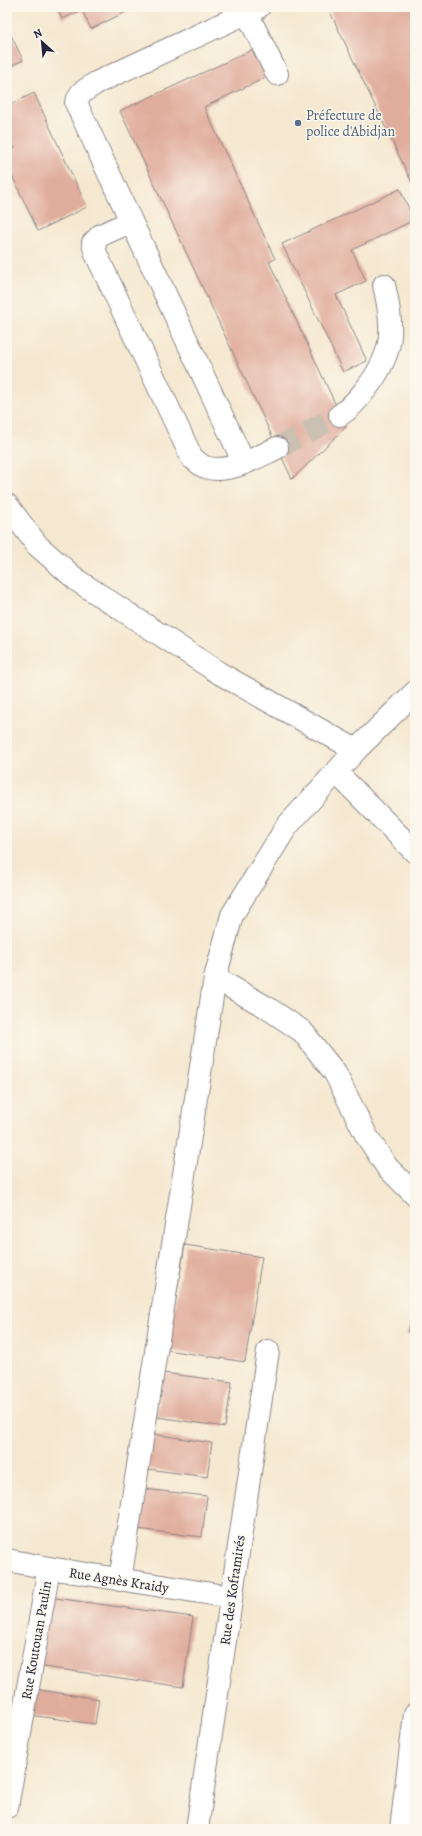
<svg xmlns="http://www.w3.org/2000/svg" width="422" height="1836" font-family="Alegreya,serif">
<style>
.building{fill:#e0ac9b}
.lines{fill:none;stroke-linecap:round;stroke-linejoin:round}
.minor-tunnel{stroke:#cbc0b2;stroke-width:22;stroke-dasharray:22 11;stroke-linecap:butt}
.minor-casing{stroke:#8c8586;stroke-width:24}
.minor{stroke:#fff;stroke-width:22}
.service-dot{fill:#5c6f8a;stroke:#fbf7ec;stroke-width:1.5}
.labels{text-anchor:middle;stroke-width:3;stroke-linejoin:round;paint-order:stroke}
.service-label{font-size:14px;fill:#4e5e75;stroke:#fbf7ec;text-anchor:start}
.street-label{font-size:14px;fill:#22223b;stroke:#fbf7ec}
</style>
<rect width="100%" height="100%" fill="#fbf7ec"/>
<filter id="ink" filterUnits="userSpaceOnUse"><feTurbulence type="fractalNoise" baseFrequency=".025" numOctaves="2"/><feDisplacementMap in="SourceGraphic" scale="8" xChannelSelector="R" yChannelSelector="G"/><feConvolveMatrix kernelMatrix="1 2 1 2 8 2 1 2 1" color-interpolation-filters="sRGB"/></filter>
<filter id="wash" filterUnits="userSpaceOnUse"><feTurbulence type="fractalNoise" baseFrequency=".012" numOctaves="4" result="noise"/><feDisplacementMap in="SourceGraphic" scale="16" xChannelSelector="R" yChannelSelector="G"/><feGaussianBlur stdDeviation="0.9" result="paint"/><feColorMatrix in="noise" values="0 0 0 0 0 0 0 0 0 0 0 0 0 0 0 0 0 1.4 0 .05"/><feComposite in="paint" operator="in"/></filter>
<g filter="url(#wash)">
<rect width="100%" height="100%" fill="#f5e8d0"/>
<g id="blocks">
<g class="building">
<polygon points="57,7 136,7 91,29 82,10 62,19"/>
<polygon points="341,7 415,7 415,189 330,12"/>
<polygon points="7,27 23,60 7,68"/>
<polygon points="254,49 267,77 204,107 275,259 269,262 346,427 292,479 120,111"/>
<polygon points="34,93 87,207 38,231 7,165 7,152 15,148 7,131 7,106"/>
<polygon points="400,189 414,220 352,250 366,281 336,295 367,361 343,372 282,244"/>
<polygon points="185,1245 262,1257 245,1362 167,1350"/>
<polygon points="415,1316 415,1334 407,1332"/>
<polygon points="163,1373 232,1382 225,1427 157,1417"/>
<polygon points="153,1434 212,1443 207,1477 148,1469"/>
<polygon points="143,1489 207,1496 202,1537 137,1529"/>
<polygon points="48,1597 193,1617 183,1687 38,1666"/>
<polygon points="33,1689 99,1699 95,1724 29,1715"/>
</g>
</g>
</g>
<g filter="url(#ink)">
<use href="#blocks" fill-opacity="0" stroke="#8c8586" stroke-width="1"/>
<g class="lines">
<polyline class="minor-tunnel" points="277,448 340,415"/>
<g class="minor-casing">
<g id="minor">
<polyline points="244,7 277,74"/>
<path d="M130,222l-29,13 -8,8 3,11 96,204c4,2 9,8 13,9 23,8 52,-10 72,-19"/>
<path d="M340,415c11,-7 18,-16 26,-26 29,-37 28,-61 18,-104"/>
<polyline points="244,463 76,103 81,93 96,83 259,7"/>
<polyline points="7,505 38,546 78,581 219,673 356,750"/>
<polyline points="336,772 415,852"/>
<polyline points="215,978 266,1007 302,1031 335,1073 366,1135 387,1167 415,1195"/>
<polyline points="7,1560 49,1568 231,1597"/>
<polyline points="120,1580 215,978 232,915 287,826 356,750 415,692"/>
<polyline points="7,1807 49,1568"/>
<polyline points="197,1829 268,1351"/>
<polyline points="401,1829 415,1714"/>
</g>
</g>
<use href="#minor" class="minor"/>
</g>
</g>
<circle class="service-dot" cx="298" cy="123" r="4"/>
<g class="labels">
<g class="service-label">
<text x="306" y="120">Préfecture de<tspan x="306" dy="16">police d'Abidjan</tspan></text>
</g>
<g class="street-label">
<text transform="translate(119 1580) rotate(9)" y="5">Rue Agnès Kraidy</text>
<text transform="translate(232 1590) rotate(-82)" y="5">Rue des Koframirés</text>
<text transform="translate(36 1640) rotate(-80)" y="5">Rue Koutouan Paulin</text>
</g>
</g>
<rect width="422" height="1836" fill="none" stroke="#fbf7ec" stroke-width="24"/>
<g transform="translate(42 42) rotate(333)" stroke="#fbf7ec" stroke-width="3" paint-order="stroke">
<path d="M0-3L7 15L0 10L-7 15Z" fill="#22223b"/>
<text y="-6" font-size="11" font-weight="bold" text-anchor="middle" fill="#22223b">N</text>
</g>
</svg>
